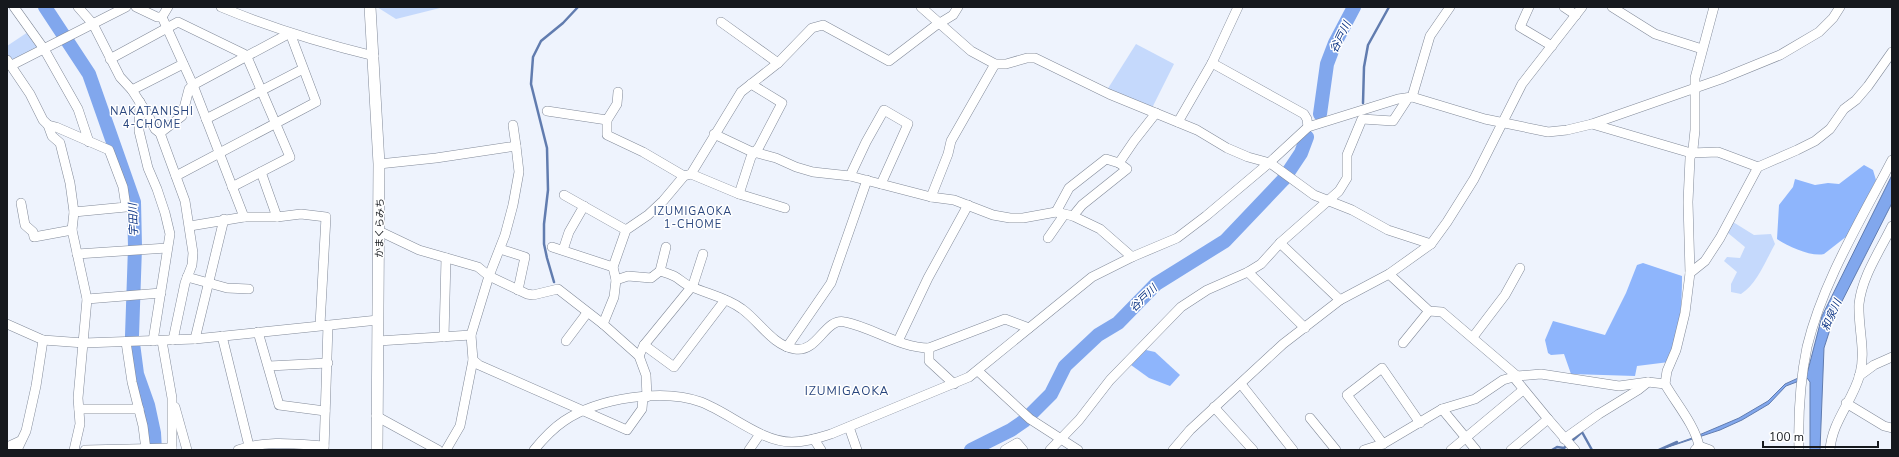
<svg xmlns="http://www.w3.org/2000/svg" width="1899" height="457" font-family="'Nunito Sans','Noto Sans JP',sans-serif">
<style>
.green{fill:#c5d9fc}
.forest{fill:#8eb5fc}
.water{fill:#81a7ed;stroke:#617caf}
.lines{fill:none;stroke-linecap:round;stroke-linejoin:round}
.stream{stroke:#617caf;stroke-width:2.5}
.river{stroke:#81a7ed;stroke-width:14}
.minor-casing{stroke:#828a99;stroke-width:10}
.major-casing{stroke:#828a99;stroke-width:12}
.minor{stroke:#fff;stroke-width:9}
.major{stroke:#fff;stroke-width:11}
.labels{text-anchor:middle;stroke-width:3;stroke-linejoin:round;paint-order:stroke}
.street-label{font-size:10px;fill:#16191e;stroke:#fff}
.water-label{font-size:11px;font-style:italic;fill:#0e3686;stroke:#fff}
.neighbourhood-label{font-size:11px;letter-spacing:1px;fill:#29467e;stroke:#fff}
.quarter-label{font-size:12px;letter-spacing:1px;fill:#29467e;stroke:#fff}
</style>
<rect width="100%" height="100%" fill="#eef3fd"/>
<g class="green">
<polygon points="377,7 444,7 396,19"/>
<path d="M28,32l10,12 -2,6 -22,11c-7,-3 -7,-7 -7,-15z"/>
<polygon points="1136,44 1174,64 1152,108 1107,90"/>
<path d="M1733,222l21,13 17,-1 4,10c-9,16 -18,40 -34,50l-10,-2v-8l6,-12 -13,-11 3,-4 13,1 5,-11 -17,-14z"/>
</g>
<g class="forest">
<path d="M1864,165l9,5 3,10 -29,56 -23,18c-13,3 -36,-8 -47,-15l2,-34 14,-18 2,-8 20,6 13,-2 11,1z"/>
<path d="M1643,263l39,13c0,31 -2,57 -13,86l-32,4 -2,10 -64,-2 -7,-20 -13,1 -3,-2 -3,-13 8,-19 52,14 21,-42 11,-28z"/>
<polygon points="1146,350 1155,352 1180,375 1170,386 1149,378 1131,365"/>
</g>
<polygon class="water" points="1892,175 1892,203 1834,317 1824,348 1820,450 1810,450 1810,382 1807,378 1786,386 1769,404 1742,420 1720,430 1659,450 1692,438 1739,418 1768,401 1785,384 1807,374 1822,316"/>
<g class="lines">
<g class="stream">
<polyline points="1363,103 1364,67 1368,45 1389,7"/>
<polyline points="554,282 547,258 544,244 544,224 548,190 547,148 531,84 533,57 541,41 563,23 578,7"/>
<polyline points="1552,450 1557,447 1564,448 1582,432 1592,450"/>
<polyline points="1659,450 1677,442"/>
</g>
<g class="river">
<polyline points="45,7 89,74 134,202 135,247 132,336 137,374 148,405 154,433 155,450"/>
<polyline points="1320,114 1327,64 1335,43 1354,7"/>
<polyline points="971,450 1011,430 1024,421 1051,394 1065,366 1098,335 1118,323 1156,284 1225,241 1283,180 1301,153 1307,137"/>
</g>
<g class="minor-casing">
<g id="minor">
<polyline points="14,7 44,49 78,109 89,142"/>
<polyline points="78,7 93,24 120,77 132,90 148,115 155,129 160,133 185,201 193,253 192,265 185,283 173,340"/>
<polyline points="136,7 157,17 162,17 193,85 244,217"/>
<path d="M221,7c50,21 100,36 153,49"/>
<polyline points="921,7 971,51 995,64 1006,64 1027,58 1035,58 1109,94 1197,130 1227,148 1248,157 1270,163 1314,195 1352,210 1388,230 1431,244"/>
<polyline points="1529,7 1520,27 1552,46"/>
<polyline points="1564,7 1576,15"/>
<polyline points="1612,7 1655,34 1702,49"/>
<polyline points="162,17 168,7"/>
<polyline points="721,22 778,63"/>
<polyline points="110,59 178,22 244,54 247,57 290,157 232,187"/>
<polyline points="7,60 30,94 43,120 48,125 52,136 60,143 70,183 74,212 72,230 87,299 78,398 80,424 74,450"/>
<polyline points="1212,63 1304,114 1307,119 1308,127"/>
<polyline points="12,65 126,7"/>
<polyline points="132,90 183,64"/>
<polyline points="618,92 617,104 607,120 607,135 643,152 684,176"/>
<polyline points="1412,97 1430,36 1450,7"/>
<polyline points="140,102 139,131 148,168 157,189 165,213 170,234 153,341"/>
<polyline points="547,111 607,120"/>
<polyline points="206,119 303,69"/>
<polyline points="1178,122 1212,63 1238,7"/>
<polyline points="1592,124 1691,153 1718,152 1758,167 1797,150 1815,141 1830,129 1844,109 1856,100 1868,86 1892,52"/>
<polyline points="48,125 56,127 109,150 123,187 126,207 74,212"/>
<polyline points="513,125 516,146"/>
<polyline points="160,133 182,116 189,89 193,85 290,33"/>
<polyline points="714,134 750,151 776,158 796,167 813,172 850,176 931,197 954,200 993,215 1010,218 1023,218 1056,212 1073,216 1100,229 1132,257"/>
<polyline points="1119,163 1134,141 1156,113"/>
<polyline points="379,164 436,158 516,146 519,172 513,205 505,235 489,276 471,335 473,360 460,426 446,450"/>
<polyline points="261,172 277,217"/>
<polyline points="691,174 739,194 785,208"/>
<polyline points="176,176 316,102 290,33"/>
<polyline points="850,176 866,142 884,110 908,124 881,184"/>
<polyline points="739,194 751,157 759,147 782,103 751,84"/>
<polyline points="564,195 626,230"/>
<polyline points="931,197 948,154 951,141 995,64"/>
<polyline points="21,203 25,225 33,232 34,237 72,230"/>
<polyline points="1056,212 1069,188 1106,159 1119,163 1127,169 1082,205 1073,216"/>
<polyline points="190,226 244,217 277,217 301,214 326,217 320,325"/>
<polyline points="379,231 419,250 478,267 489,276 527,294 533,295 558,289 603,324 639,356 646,375 647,397"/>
<polyline points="1048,238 1064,215"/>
<polyline points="1280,243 1340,300"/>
<polyline points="552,247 613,267"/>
<polyline points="500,249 525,257 518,290"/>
<polyline points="563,250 569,232 584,206"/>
<polyline points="77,254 167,248"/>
<polyline points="660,271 666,247"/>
<polyline points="1248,272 1305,328"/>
<polyline points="1690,273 1705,261 1720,238 1758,167"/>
<polyline points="1389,274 1429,311 1442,312 1517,376 1516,380 1548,419 1511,450"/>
<polyline points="187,277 227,288 249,289"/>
<path d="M616,280l12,-4 23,2 9,-7c4,1 9,3 14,5 6,3 11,9 18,11 16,7 36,11 50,22 17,12 31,37 53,40 23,4 30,-32 50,-27 29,6 55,26 84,26l76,-29 24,9"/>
<polyline points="87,299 161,293"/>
<polyline points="7,324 43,340 84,343 195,339 378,320"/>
<polyline points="603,324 614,297 616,280 613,267 626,230 648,215 663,201 684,176 691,174 741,92 778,63 812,28 823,25 889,61 935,26 953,15 958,7"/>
<polyline points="258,332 279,405 325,411"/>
<polyline points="222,336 250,450"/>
<polyline points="444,337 446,258"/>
<polyline points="1473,337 1505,295 1520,268"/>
<polyline points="195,339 224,219"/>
<polyline points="162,341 172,398 172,450"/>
<polyline points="378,341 471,335"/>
<polyline points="566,341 587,313"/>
<polyline points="898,341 928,278 968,205"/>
<polyline points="126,342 132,382 143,426 146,450"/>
<polyline points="1403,343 1429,311"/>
<polyline points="644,345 674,367 725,300"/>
<polyline points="787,347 831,283 867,180"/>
<polyline points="929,348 929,361 954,384"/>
<polyline points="639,356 644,345 693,285 703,254"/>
<polyline points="473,360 479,365 627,430 642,409 643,397"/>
<polyline points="269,366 328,363"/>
<polyline points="978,371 1030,419 1078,450"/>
<polyline points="1859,376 1874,365 1892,357"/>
<polyline points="1241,384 1293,450"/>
<polyline points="1846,403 1884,426 1892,428"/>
<polyline points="175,407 187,450"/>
<polyline points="1214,407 1253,450"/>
<polyline points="79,409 139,409"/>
<polyline points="1442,409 1476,450"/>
<polyline points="376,416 438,450"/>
<polyline points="1310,418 1336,450"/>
<polyline points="1548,419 1575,450"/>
<polyline points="849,427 857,450"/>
<polyline points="814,439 821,450"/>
<polyline points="1564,439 1599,414 1638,390 1648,382"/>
<polyline points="1383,444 1347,395 1382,368 1420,423"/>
<polyline points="1699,446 1710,450"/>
<polyline points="7,447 20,441"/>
<polyline points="17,450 26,431 36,386 43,340"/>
<polyline points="85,450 172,448"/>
<path d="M238,450c27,-10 58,-6 86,-4"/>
<polyline points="324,450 328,325"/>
<path d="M534,450c9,-11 18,-21 30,-29 34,-23 99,-33 137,-19 29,11 60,40 91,40 14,0 26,-4 39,-8l138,-57 123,-100 40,-20 45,-19 29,-22 63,-53 39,-36 90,-28 14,-2 73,22 63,13 19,-2 25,-6 129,-45 59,-24 39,-23 14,-14 7,-11"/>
<polyline points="749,450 760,434"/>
<polyline points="1005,450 1017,443 1023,450"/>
<polyline points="1050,450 1079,420 1110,380 1181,307 1207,290 1248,272 1261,264 1280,243 1339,191 1347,178 1347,155 1362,119 1393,121 1408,98"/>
<polyline points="1173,450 1190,430 1283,344 1340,300 1389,274 1431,244 1447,222 1474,179 1522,84 1582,7"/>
<polyline points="1364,450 1383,444 1442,409 1475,399 1503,380 1517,376 1541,374 1619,386 1648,382 1665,384"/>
<polyline points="1451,450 1523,390"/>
<path d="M1695,450l4,-4c-4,-21 -24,-44 -34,-62l2,-13 9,-21 9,-37 5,-40 -2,-71 2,-44 3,-9 2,-19v-52l19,-71"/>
<path d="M1799,450c-1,-34 1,-69 8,-103 16,-66 54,-127 85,-187"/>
<path d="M1830,450c2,-29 23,-49 30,-76 6,-23 -2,-46 -1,-70 3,-28 21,-53 33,-78"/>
</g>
</g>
<g class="major-casing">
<polyline id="major" points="370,7 379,164 377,450"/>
</g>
<use href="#minor" class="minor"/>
<use href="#major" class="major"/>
</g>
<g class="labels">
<g class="street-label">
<text transform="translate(379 228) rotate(-89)" y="4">かまくらみち</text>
</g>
<g class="water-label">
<text transform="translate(1340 37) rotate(-64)" y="4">谷戸川</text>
<text transform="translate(133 220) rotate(-92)" y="4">宇田川</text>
<text transform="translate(1143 298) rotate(-44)" y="4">谷戸川</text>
<text transform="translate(1831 315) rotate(-66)" y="4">和泉川</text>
</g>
<g class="neighbourhood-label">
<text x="152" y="115">NAKATANISHI<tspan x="152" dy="13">4-CHOME</tspan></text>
<text x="693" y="215">IZUMIGAOKA<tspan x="693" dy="13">1-CHOME</tspan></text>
</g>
<g class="quarter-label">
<text x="847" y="395">IZUMIGAOKA</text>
</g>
</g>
<rect width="1899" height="457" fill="none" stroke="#16191e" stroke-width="16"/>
<path d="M1763 441v6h115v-6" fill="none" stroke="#16191e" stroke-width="2"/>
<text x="1769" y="441" font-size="12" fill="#16191e" stroke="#ffffff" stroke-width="3" paint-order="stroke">100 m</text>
</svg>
